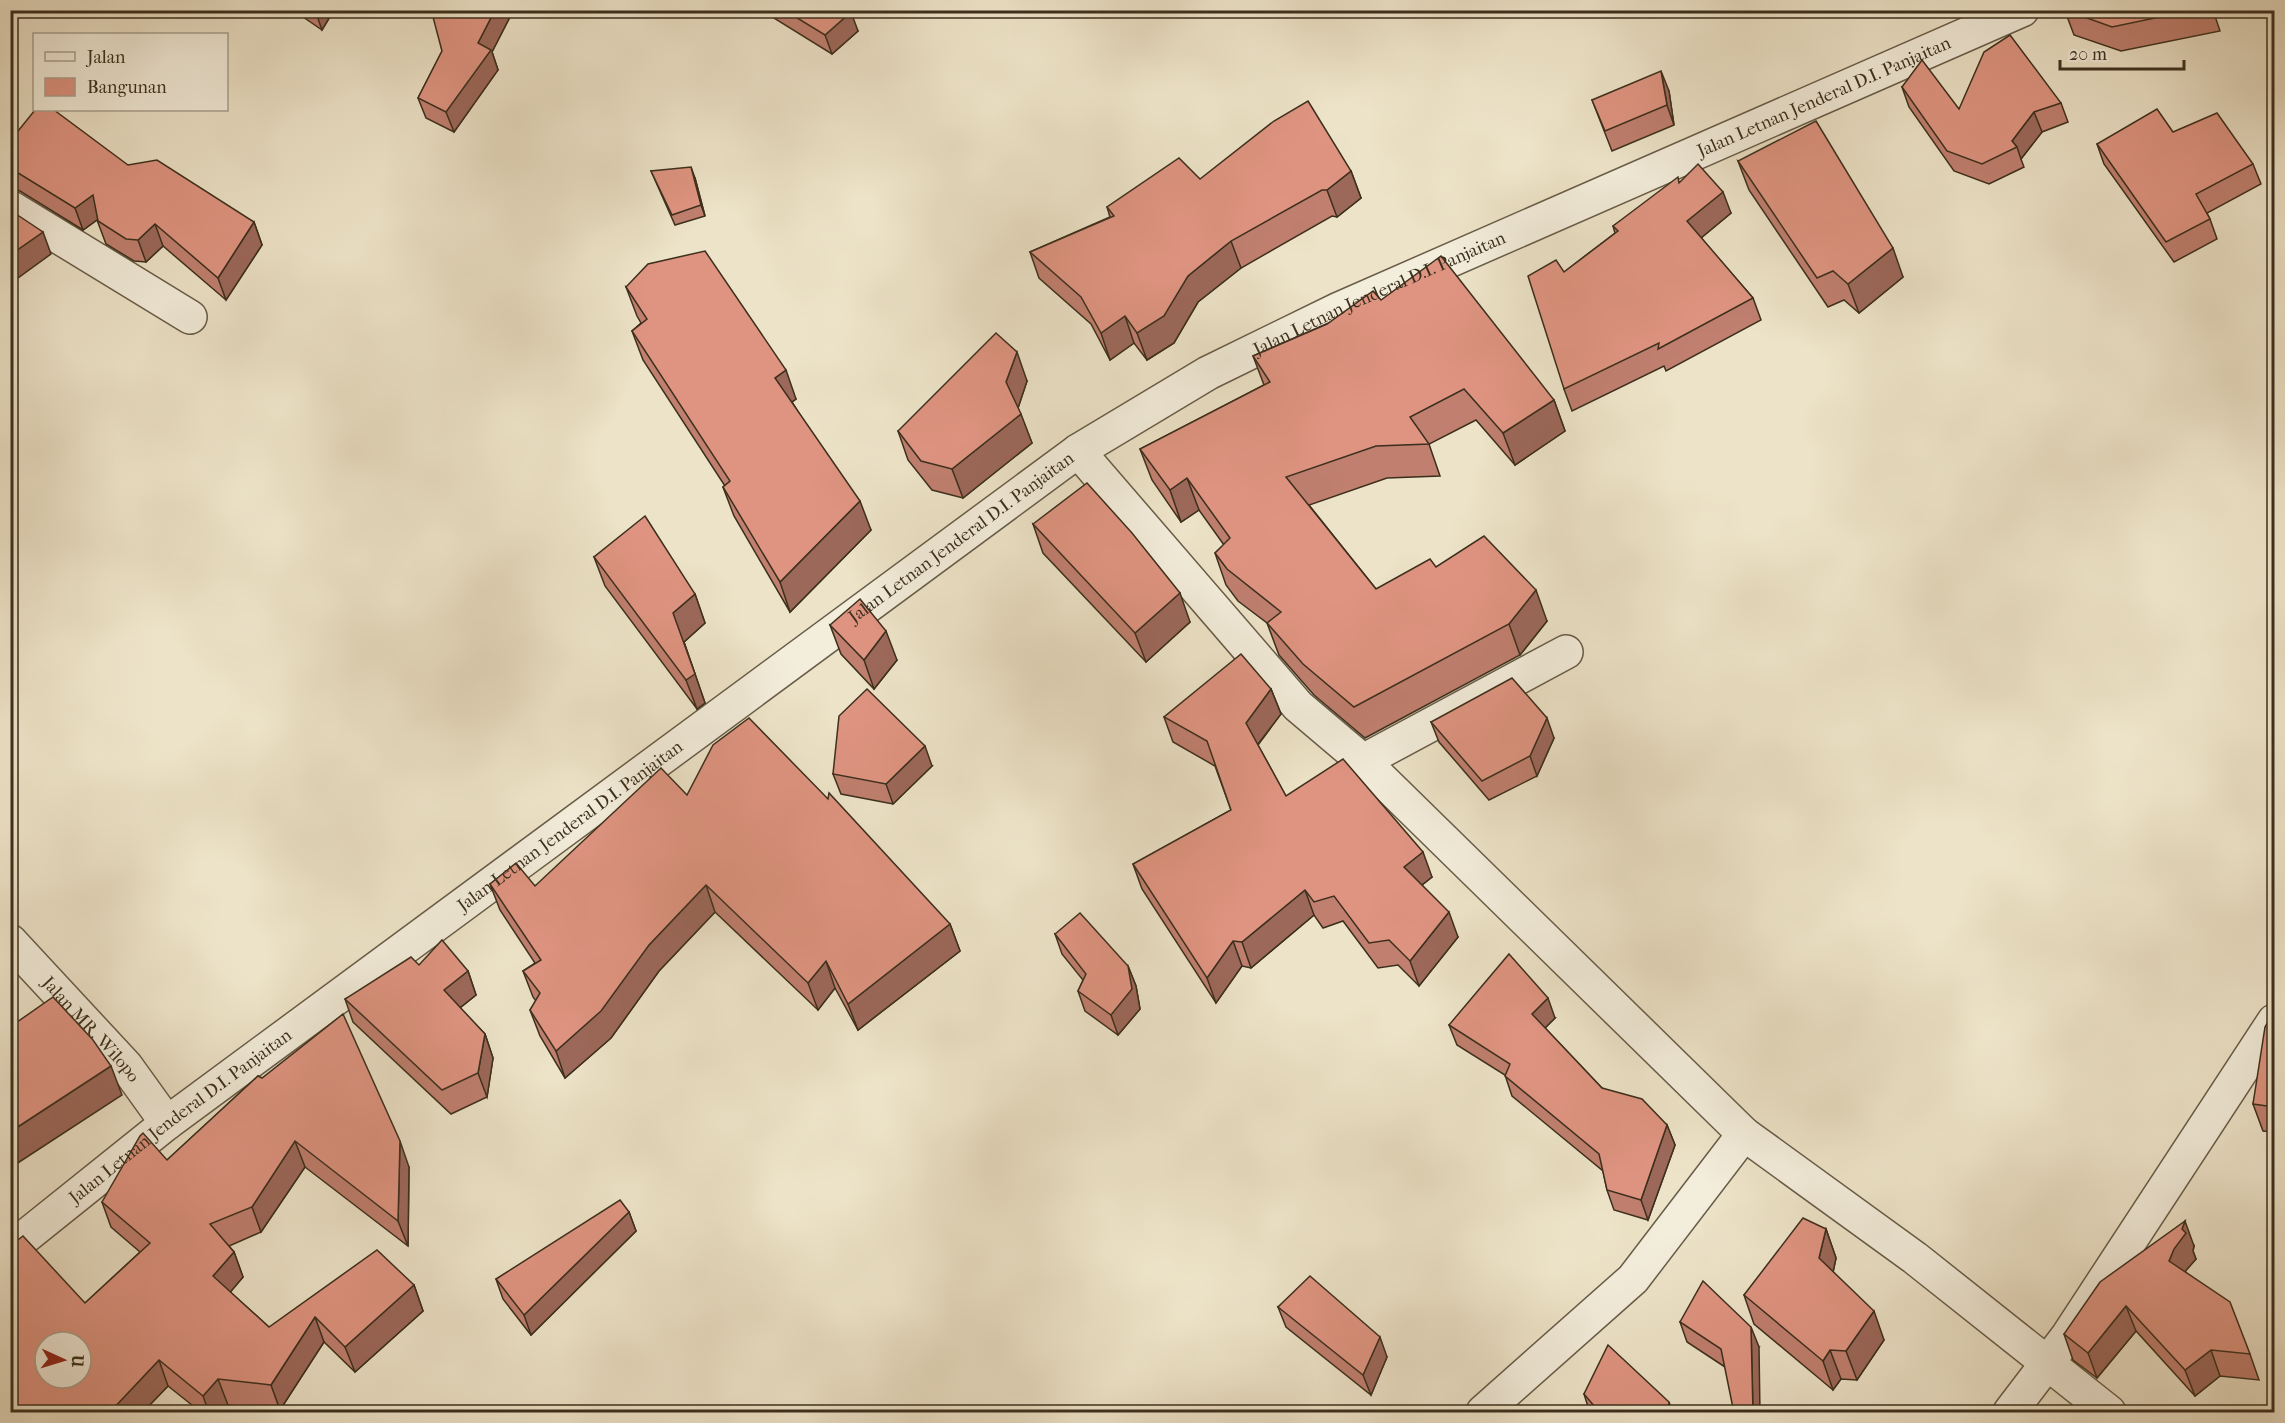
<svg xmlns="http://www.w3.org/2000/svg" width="2285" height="1423" font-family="'IM FELL French Canon',serif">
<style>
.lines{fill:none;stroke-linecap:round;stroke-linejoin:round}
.minor-casing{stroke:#685c48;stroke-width:36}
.tertiary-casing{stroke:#685c48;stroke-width:36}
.minor{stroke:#f3eddb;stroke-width:33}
.tertiary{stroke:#f3eddb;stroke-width:33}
.wall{fill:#c07f6f;stroke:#3c2f1d;stroke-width:1.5}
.shaded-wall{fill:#9c685a;stroke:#3c2f1d;stroke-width:1.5}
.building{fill:#df9481;stroke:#3c2f1d;stroke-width:1.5;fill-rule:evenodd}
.labels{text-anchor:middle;stroke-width:4.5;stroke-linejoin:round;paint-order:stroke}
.street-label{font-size:18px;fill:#3c2f1d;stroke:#f3eddb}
</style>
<rect width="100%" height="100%" fill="#ede3c8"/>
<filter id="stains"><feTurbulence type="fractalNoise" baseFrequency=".00333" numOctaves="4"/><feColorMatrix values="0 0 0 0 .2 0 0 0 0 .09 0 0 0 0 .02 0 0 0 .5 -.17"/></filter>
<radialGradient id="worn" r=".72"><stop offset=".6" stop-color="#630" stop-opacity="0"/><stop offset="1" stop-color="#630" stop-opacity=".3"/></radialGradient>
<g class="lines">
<g class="minor-casing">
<g id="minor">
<polyline points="10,207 190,317"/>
<polyline points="1078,451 1298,706 1363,761 1744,1134 1915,1258 2109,1412"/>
<polyline points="1363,761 1566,652"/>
<path id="s1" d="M10,941l116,125 41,57"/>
<polyline points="1483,1412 1633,1279 1744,1134"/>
<polyline points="2010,1412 2067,1337 2274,1021"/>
</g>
</g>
<g class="tertiary-casing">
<g id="tertiary">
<path id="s2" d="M10,1249l157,-126 911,-672 130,-78 131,-64 683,-299"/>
</g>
</g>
<use href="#minor" class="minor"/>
<use href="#tertiary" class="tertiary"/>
</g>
<g class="wall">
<polygon points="293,10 334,10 322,30"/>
<polygon points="436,10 511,10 512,13 492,52 498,70 454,132 426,118 418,98 442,51"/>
<polygon points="761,10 848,10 858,31 832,54"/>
<polygon points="2213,10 2220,31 2121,51 2074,35 2065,11"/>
<polygon points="1902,87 1959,109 2061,103 2068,122 2042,132 2021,159 2024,167 1989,184 1954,171 1909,107"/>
<polygon points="1669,91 1674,125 1612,151 1592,100"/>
<polygon points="2173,132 2253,164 2261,184 2207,213 2210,219 2217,239 2174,262 2104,164 2097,144"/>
<polygon points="10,141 128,165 254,222 262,245 226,300 163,246 146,262 134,261 106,244 97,220 83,230 20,191 10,188"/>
<polygon points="1738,161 1903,277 1859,313 1844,300 1828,307 1749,190"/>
<polygon points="651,171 695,178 705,216 675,225"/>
<polygon points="1351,171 1361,198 1337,217 1332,216 1241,268 1198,302 1174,343 1147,360 1134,343 1110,360 1091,324 1039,278 1030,252 1110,217 1107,207 1200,179"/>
<polygon points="1679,182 1731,213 1701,238 1753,298 1761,320 1666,371 1664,366 1572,411 1564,389 1564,272 1615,233 1613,226"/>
<polygon points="626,287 796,399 792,402 871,530 790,612 734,516 723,487 725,486 643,360 632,331 641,323 637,316"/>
<polygon points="1381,300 1554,400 1565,431 1515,465 1476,420 1429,444 1440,476 1387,478 1309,505 1376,589 1436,567 1547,621 1520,655 1365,738 1314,695 1279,655 1267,623 1238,601 1226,585 1215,553 1224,545 1199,510 1181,522 1152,480 1140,449 1264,385 1253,356"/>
<polygon points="1027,381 1018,408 1032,443 963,498 932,490 908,460 898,431"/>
<polygon points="1033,524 1190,622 1146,662 1043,553"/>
<polygon points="594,557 695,594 705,623 684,642 705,703 697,709 605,586"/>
<polygon points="830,625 897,660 874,689 841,654"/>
<polygon points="1271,689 1281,714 1258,745 1286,796 1432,877 1422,885 1458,937 1419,986 1398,965 1378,968 1343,921 1323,928 1314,915 1251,968 1242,966 1216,1003 1142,889 1133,864 1231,810 1215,766 1173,742 1164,717"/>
<polygon points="1431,722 1554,738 1537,776 1489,800 1439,742"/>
<polygon points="932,766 893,804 841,794 833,774"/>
<polygon points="687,795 950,924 960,951 858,1030 835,988 818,1010 715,912 659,971 611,1038 565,1078 540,1036 530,1010 536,1001 533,997 523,971 535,963 500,910 490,884 535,886"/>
<polygon points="1055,934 1128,966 1136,986 1140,1009 1118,1035 1085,1011 1078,991 1083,980 1062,954"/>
<polygon points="419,965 468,971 476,995 460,1008 485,1034 493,1058 487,1097 451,1114 353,1022 345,999"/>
<polygon points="2274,1012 2274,1132 2263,1131 2253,1104"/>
<polygon points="1555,1018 1545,1028 1602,1088 1667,1125 1675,1145 1648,1220 1614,1210 1607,1190 1603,1171 1512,1096 1505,1075 1457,1045 1449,1025"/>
<polygon points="258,1076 409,1167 408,1246 305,1167 261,1232 229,1246 234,1252 243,1277 230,1292 269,1327 414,1285 423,1311 355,1372 324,1342 280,1410 228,1405 221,1413 202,1413 168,1386 142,1413 10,1413 10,1246 85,1303 140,1252 111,1227 102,1202 167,1160"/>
<polygon points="629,1212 636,1231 531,1335 503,1299 496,1279"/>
<polygon points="1826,1229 1836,1258 1833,1272 1884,1340 1857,1380 1841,1379 1833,1390 1754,1324 1744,1295"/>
<polygon points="2194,1246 2193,1251 2196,1259 2185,1271 2250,1354 2259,1380 2220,1376 2195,1396 2136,1331 2097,1378 2073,1360 2064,1334"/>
<polygon points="1278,1307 1387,1357 1371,1395 1286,1327"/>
<polygon points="1680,1322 1759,1347 1725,1367 1687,1342"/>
<polygon points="1584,1394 1668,1413 1590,1413"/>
</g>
<g class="shaded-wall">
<polygon points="315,10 334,10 322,30"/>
<polygon points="495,10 511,10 512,13 492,52 498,70 454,132 446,112 478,43"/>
<polygon points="851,12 858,31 832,54 825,35"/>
<polygon points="1661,71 1669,91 1674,125 1667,105"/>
<polygon points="2034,112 2042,132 2021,159 2017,147 2012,141"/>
<polygon points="691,167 695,178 705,216 701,205"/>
<polygon points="1351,171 1361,198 1337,217 1327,190"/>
<polygon points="1723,192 1731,213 1695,243 1687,221"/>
<polygon points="93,195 101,217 83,230 75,208"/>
<polygon points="254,222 262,245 226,300 218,278"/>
<polygon points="155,224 163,246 146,262 138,240"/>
<polygon points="43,232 51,254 11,283 10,255"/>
<polygon points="1231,241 1241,268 1198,302 1174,343 1147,360 1137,333 1188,276"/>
<polygon points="1893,248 1903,277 1859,313 1848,284"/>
<polygon points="1125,316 1134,343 1110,360 1101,333"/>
<polygon points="1017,352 1027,381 1017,411 1006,382"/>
<polygon points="786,370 796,399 785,407 775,378"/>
<polygon points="1554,400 1565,431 1515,465 1503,433"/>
<polygon points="1021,414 1032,443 963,498 952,469"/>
<polygon points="1187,478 1199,510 1181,522 1170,490"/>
<polygon points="860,501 871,530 790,612 780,582"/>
<polygon points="1536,590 1547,621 1520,655 1509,624"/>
<polygon points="1180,593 1190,622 1146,662 1135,633"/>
<polygon points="695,594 705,623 684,642 705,703 697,709 686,680 673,613"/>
<polygon points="886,631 897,660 874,689 864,660"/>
<polygon points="1271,689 1281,714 1255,748 1246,723"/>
<polygon points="1547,718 1554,738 1537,776 1530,756"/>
<polygon points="925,746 932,766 893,804 886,784"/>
<polygon points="1423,852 1432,877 1413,892 1404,867"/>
<polygon points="706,885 715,912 659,971 611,1038 565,1078 556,1051 649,945"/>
<polygon points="1305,890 1314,915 1251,968 1242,942"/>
<polygon points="1449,912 1458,937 1419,986 1410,961"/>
<polygon points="950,924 960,951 858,1030 848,1004"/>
<polygon points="1233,941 1242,966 1216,1003 1207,978"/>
<polygon points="826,961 835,988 818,1010 808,983"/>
<polygon points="1128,966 1136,986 1140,1009 1118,1035 1111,1015"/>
<polygon points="468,971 476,995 452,1014 444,990"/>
<polygon points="1548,998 1555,1018 1539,1034 1532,1014"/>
<polygon points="485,1034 493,1058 487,1097 478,1073"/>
<polygon points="111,1066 122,1095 10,1168 10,1132"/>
<polygon points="1667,1125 1675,1145 1648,1220 1641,1200"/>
<polygon points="295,1141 305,1167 261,1232 252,1207"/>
<polygon points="400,1141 409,1167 408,1246 398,1221"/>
<polygon points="629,1212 636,1231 531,1335 524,1315"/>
<polygon points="2185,1221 2194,1246 2193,1251 2196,1259 2183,1274 2169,1261"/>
<polygon points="1826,1229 1836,1258 1830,1287 1819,1258"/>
<polygon points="234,1252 243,1277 222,1302 213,1276"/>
<polygon points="414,1285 423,1311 355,1372 345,1347"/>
<polygon points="2126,1306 2136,1331 2097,1378 2088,1353"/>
<polygon points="1874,1311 1884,1340 1857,1380 1846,1351"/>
<polygon points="315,1317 324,1342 280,1410 271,1385"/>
<polygon points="1751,1327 1759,1347 1760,1413 1753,1413"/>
<polygon points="1380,1337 1387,1357 1371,1395 1363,1375"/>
<polygon points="1830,1350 1841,1379 1833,1390 1823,1361"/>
<polygon points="2211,1350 2220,1376 2195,1396 2185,1370"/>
<polygon points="159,1360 168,1386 142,1413 109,1413"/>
<polygon points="218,1379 228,1405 221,1413 209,1413 203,1396"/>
<polygon points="1669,1402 1673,1413 1668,1413"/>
</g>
<g class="building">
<polygon points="436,10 495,10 478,43 491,50 446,112 418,98 442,51 433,17"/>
<polygon points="784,10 848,10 851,12 825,35"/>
<polygon points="2065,10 2193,10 2112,27"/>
<polygon points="2010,35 2061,103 2034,112 2012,141 2017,147 1982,164 1947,151 1902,87 1922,60 1959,109 1984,52"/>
<polygon points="1661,71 1667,105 1605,131 1592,100"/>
<polygon points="1308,101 1351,171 1327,190 1322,190 1231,241 1188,276 1164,316 1137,333 1125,316 1101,333 1081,297 1030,252 1114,216 1107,207 1179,158 1200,179 1274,121"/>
<polygon points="2157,109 2173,132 2217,113 2253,164 2196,194 2210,219 2166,242 2097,144"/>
<polygon points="35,110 54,110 128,165 157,160 254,222 218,278 155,224 138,240 126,239 98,221 93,195 75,208 10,168 10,141"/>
<polygon points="1816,121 1893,248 1848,284 1833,271 1817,278 1738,161"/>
<polygon points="1698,164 1723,192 1687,221 1753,298 1658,349 1659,343 1564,389 1528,276 1556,260 1564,272 1618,231 1613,226 1678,177 1679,183"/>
<polygon points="691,167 701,205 672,215 651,171"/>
<polygon points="10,210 43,232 10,255"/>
<polygon points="705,251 786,370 775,378 860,501 780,582 723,487 730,481 632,331 647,319 626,287 648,264"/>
<polygon points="1441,256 1554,400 1503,433 1464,389 1410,417 1429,444 1376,446 1286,477 1376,589 1430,559 1436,567 1484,536 1536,590 1509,624 1354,707 1303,664 1267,623 1281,612 1227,569 1215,553 1230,538 1187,478 1170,490 1140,449 1270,382 1253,356 1327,324 1373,291 1381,300"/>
<polygon points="996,333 1017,352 1006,382 1021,414 952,469 921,461 898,431"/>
<polygon points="1087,483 1132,533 1180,593 1135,633 1033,524"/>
<polygon points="645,516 695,594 673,613 695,674 686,680 594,557"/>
<polygon points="860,599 886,631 864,660 830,625"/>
<polygon points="1241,654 1271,689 1246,723 1286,796 1343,759 1423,852 1404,867 1449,912 1410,961 1389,940 1369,943 1334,896 1314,902 1305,890 1242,942 1233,941 1207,978 1133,864 1231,810 1207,741 1164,717"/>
<polygon points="1512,678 1547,718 1530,756 1482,781 1431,722"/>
<polygon points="867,689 925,746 886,784 833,774 839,716"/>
<polygon points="749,718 828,799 829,793 950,924 848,1004 826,961 808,983 706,885 649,945 601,1011 556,1051 530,1010 540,993 523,971 541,960 490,884 516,863 535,886 661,768 687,795 713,745"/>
<polygon points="1080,913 1128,966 1132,989 1111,1015 1078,991 1086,974 1055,934"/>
<polygon points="442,940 468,971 444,990 485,1034 478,1073 442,1090 345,999 411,957 419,965"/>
<polygon points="1509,954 1548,998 1532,1014 1602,1088 1642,1099 1667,1125 1641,1200 1607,1190 1599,1154 1505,1076 1510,1064 1449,1025"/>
<polygon points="53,997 93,1040 111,1066 10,1132 10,1027"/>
<polygon points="2274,1012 2274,1107 2253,1104 2265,1027"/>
<path d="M343,1014l57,127 -2,80 -103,-80 -43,66 -42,17 24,28 -21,24 56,51 108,-77 37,35 -69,62 -30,-30 -44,68 -53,-6 -15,17 -44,-36 -50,53h-79l-20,-7v-160l13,-10 62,67 65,-60 -48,-41 38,-66 3,-3 24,27 91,-84 4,2zM45,1342h36v36h-36z"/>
<polygon points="620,1200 629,1212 524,1315 496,1279"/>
<polygon points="1803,1218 1826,1229 1819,1258 1874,1311 1846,1351 1830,1350 1823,1361 1744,1295"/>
<polygon points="2185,1221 2182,1229 2186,1233 2174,1249 2169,1261 2230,1302 2250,1354 2211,1350 2185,1370 2126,1306 2088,1353 2064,1334 2100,1282"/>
<polygon points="1310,1276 1380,1337 1363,1375 1278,1307"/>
<polygon points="1703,1281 1751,1327 1753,1413 1734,1413 1721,1349 1680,1322"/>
<polygon points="1608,1345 1669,1402 1668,1413 1600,1413 1584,1394"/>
</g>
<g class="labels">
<g class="street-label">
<text dy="6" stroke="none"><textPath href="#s2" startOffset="2160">Jalan Letnan Jenderal D.I. Panjaitan</textPath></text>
<text dy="6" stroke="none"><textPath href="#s2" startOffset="1674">Jalan Letnan Jenderal D.I. Panjaitan</textPath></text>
<text dy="6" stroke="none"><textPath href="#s2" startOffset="1188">Jalan Letnan Jenderal D.I. Panjaitan</textPath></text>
<text dy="6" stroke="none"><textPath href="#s2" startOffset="702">Jalan Letnan Jenderal D.I. Panjaitan</textPath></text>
<text dy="6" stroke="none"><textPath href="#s1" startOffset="120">Jalan MR. Wilopo</textPath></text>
<text dy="6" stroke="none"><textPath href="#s2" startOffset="216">Jalan Letnan Jenderal D.I. Panjaitan</textPath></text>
</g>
</g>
<rect width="2285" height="1423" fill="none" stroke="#ede3c8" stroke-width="36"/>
<rect x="12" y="12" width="2261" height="1399" fill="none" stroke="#3c2f1d" stroke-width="3"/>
<rect x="18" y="18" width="2249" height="1387" fill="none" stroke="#3c2f1d" stroke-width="1.5"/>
<rect x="33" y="33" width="195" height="78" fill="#f3eddb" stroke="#aaa18f" stroke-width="1.5"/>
<rect x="45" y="52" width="30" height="9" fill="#f3eddb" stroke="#aaa18f" stroke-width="1.5"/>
<text x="87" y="63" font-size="18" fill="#3c2f1d">Jalan</text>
<rect x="45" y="78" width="30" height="18" fill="#df9481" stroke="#aaa18f" stroke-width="1.5"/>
<text x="87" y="93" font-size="18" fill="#3c2f1d">Bangunan</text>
<g transform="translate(63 1360) rotate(94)"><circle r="28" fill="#f3eddb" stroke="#aaa18f" stroke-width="1.5"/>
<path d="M0-4.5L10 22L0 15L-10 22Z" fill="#8f2418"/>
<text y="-9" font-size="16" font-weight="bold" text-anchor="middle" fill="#3c2f1d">U</text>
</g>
<path d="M2060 60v9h124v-9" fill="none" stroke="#3c2f1d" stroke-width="3"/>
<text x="2069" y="60" font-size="18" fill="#3c2f1d" stroke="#f3eddb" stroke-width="4.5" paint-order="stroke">20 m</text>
<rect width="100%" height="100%" filter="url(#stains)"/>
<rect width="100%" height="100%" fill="url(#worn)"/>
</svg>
